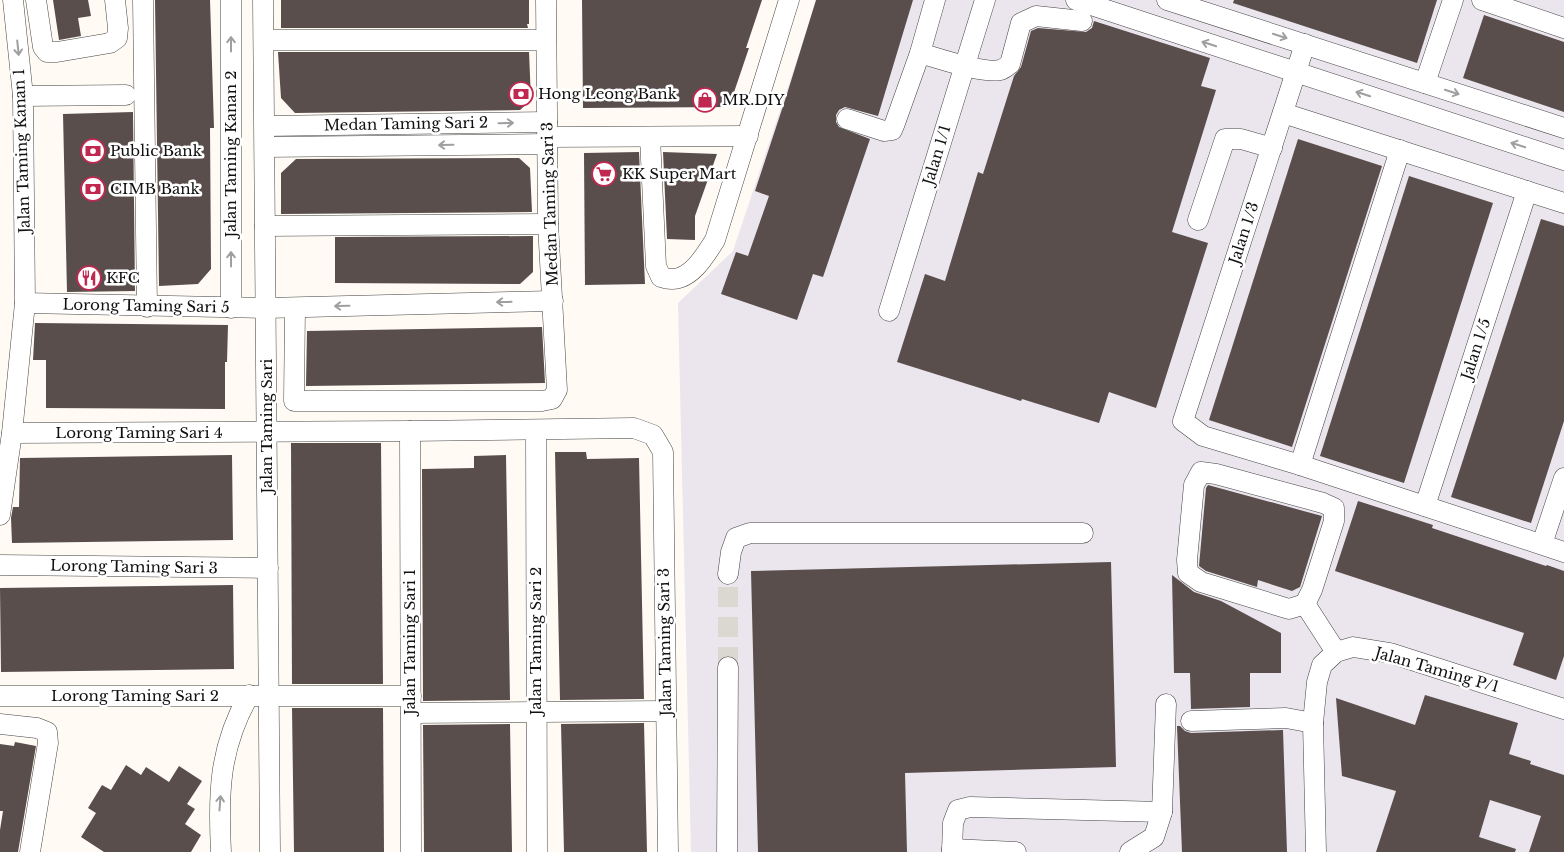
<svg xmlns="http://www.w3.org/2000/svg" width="1564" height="852" font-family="'Libre Baskerville',serif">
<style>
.industrial{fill:#ebe5ee}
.building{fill:#594e4c}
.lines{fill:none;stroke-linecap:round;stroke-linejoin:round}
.minor-tunnel{stroke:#dbd7d1;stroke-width:20;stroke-dasharray:20 10;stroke-linecap:butt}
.minor-casing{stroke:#434343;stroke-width:21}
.minor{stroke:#fff;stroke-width:20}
.oneway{stroke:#9f9f9f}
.labels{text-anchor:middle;stroke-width:5;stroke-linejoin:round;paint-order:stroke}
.poi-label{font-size:15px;fill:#101010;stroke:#fff;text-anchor:start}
.street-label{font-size:15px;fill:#101010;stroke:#fff}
</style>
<rect width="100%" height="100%" fill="#fffaf3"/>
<polygon class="industrial" points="817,0 1564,0 1564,852 691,852 678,303 733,251"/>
<g class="building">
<polygon points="53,0 88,0 91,16 78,18 81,36 59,40"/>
<polygon points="155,0 210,0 214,128 210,128 211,269 198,284 159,286"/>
<polygon points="281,0 529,0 529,24 527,24 528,28 281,28"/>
<polygon points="582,0 762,0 746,48 749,48 729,107 583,108"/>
<polygon points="816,0 913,0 878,116 845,107 839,110 836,115 836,122 839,127 870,139 823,277 813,274 797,320 721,294 736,252 748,256 769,196 755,191 787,94"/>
<polygon points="1234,0 1437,0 1417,63 1233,3"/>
<polygon points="1484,15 1564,42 1564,112 1463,78"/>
<polygon points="1094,21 1210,58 1201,86 1216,90 1172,232 1208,243 1156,408 1109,392 1099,423 1022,399 1021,401 897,362 925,274 945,281 978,172 983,174 1014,76 1021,67 1031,31 1038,28 1086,32 1092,28"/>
<polygon points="278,52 529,52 531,100 520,110 295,113 281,98"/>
<polygon points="133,112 135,291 67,292 63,114"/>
<polygon points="1298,139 1382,166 1292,447 1209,420"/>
<polygon points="639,152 645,284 585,285 584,153"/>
<polygon points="663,152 717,154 695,216 695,240 667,239"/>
<polygon points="519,158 530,168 532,212 281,214 281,173 296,159"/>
<polygon points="1409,176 1493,203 1404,483 1320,456"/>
<polygon points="1541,219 1564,226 1564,421 1531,523 1451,497"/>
<polygon points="533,236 533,272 520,284 335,283 335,237"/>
<polygon points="35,323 228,325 227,362 225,362 225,409 46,408 46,360 33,360"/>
<polygon points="542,327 545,383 306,386 307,331"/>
<polygon points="291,443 381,443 383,684 292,684"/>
<polygon points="555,452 586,452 587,459 639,458 644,699 560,700"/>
<polygon points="232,455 233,540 12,543 11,518 13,507 19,507 20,458"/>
<polygon points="506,455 510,700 423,701 422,469 474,468 474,456"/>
<polygon points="1208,485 1322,516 1300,587 1292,591 1258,580 1257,587 1206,571 1199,566 1206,488"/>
<polygon points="1358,501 1433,525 1432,528 1546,566 1547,565 1564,571 1564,656 1556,680 1513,665 1524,633 1335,571"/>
<polygon points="1111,562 1116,767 905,773 907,852 758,852 751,571"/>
<polygon points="1172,575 1194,592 1221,601 1281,633 1281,673 1250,673 1250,707 1191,709 1190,673 1174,673"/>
<polygon points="233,585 234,669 1,672 0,588"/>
<polygon points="1425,695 1518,723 1509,754 1531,761 1530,764 1564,775 1564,852 1529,852 1541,816 1490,800 1479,837 1516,849 1515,852 1376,852 1396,791 1342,776 1336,698 1415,725"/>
<polygon points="292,708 383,708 384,852 294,852"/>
<polygon points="644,723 647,852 564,852 561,724"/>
<polygon points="510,724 512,852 424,852 423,725"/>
<polygon points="1177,726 1180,726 1185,731 1191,733 1283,730 1287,852 1182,852"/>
<polygon points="15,742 36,746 18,852 0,852 0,830 3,811 0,811 0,744 14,746"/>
<polygon points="126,765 141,775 146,767 169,782 179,766 202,781 187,804 195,809 185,824 201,835 191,852 104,852 81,837 96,813 88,808 102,785 111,790"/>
</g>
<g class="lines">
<polyline class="minor-tunnel" points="728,667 728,574"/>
<g class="minor-casing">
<g id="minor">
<polyline points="36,0 43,47 47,52 57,52 110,43 117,38 118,28 115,0"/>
<polyline points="143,0 147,307"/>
<polyline points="263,0 270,852"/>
<polyline points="1076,0 1564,160"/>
<polyline points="1167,0 1564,128"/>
<polyline points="1482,0 1564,28"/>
<polyline points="264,40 546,40"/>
<polyline points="1305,44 1183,421 1203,436 1300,465 1564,552"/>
<polyline points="920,53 935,0"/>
<polyline points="1425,83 1453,0"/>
<polyline points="23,96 126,95"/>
<polyline points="1283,113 1564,203"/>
<path d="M847,119l37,12 8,-1 3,-7 25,-70c17,5 64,21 80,17 4,-1 7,-4 10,-6l11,-41 15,-7 46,5"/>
<polyline points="265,126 547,122"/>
<polyline points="547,137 748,136"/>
<path d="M650,137l6,129 5,11c3,1 8,2 11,2 20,0 34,-25 43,-39l74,-240"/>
<polyline points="265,147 547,144"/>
<polyline points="1198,220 1225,139 1241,139 1272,148"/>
<polyline points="265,226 548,224"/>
<polyline points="25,303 266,308 553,301"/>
<polyline points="231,308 231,0"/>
<polyline points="295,308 294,401 542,401 552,399 557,390 548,224 546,0"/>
<polyline points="889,311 985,0"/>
<polyline points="536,430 537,852"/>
<polyline points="410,431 411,852"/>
<polyline points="12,433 410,431 634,428 653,435 663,452 668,852"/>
<polyline points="1300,465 1400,150"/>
<polygon points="1201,472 1216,474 1323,503 1334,508 1334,521 1312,590 1305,604 1289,609 1201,582 1188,573 1187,560 1194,485"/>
<polyline points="1425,506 1527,191"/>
<polyline points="0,515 12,433 25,303 23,96 13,0"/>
<polyline points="1542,544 1564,478"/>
<polyline points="0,565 268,568"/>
<polyline points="728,574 731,552 736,538 750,533 1083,533"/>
<polyline points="1305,604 1336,652"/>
<polyline points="0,696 411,696"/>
<polyline points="411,713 665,711"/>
<polyline points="1191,721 1286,718 1313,723"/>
<polyline points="0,724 37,728 47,732 48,743 30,852"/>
<polyline points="952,849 1016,852"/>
<path d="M221,852c-3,-59 -2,-104 28,-157"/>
<polyline points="727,852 728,667"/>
<polyline points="952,852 953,823 958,810 970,807 1162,812"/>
<polyline points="1130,852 1154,837 1162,812 1166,704"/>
<polyline points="1316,852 1313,723 1317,682 1322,665 1336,652 1353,647 1390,653 1564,709"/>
</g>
</g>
<use href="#minor" class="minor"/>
</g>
<defs><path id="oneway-shaft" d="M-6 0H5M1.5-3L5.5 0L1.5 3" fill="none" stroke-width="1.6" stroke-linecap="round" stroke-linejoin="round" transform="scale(1.25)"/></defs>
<g class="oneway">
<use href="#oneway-shaft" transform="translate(1280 36) rotate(18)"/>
<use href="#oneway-shaft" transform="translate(231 44) rotate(-90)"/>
<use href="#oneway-shaft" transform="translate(1209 44) rotate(-162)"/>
<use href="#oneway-shaft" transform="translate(18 48) rotate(84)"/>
<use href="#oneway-shaft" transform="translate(1452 92) rotate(18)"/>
<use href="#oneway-shaft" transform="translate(1363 94) rotate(-162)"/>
<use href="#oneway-shaft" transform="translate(506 123) rotate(-1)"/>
<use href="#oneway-shaft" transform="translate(446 145) rotate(179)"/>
<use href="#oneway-shaft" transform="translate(1518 145) rotate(-162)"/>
<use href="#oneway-shaft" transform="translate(231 259) rotate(-90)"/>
<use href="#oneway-shaft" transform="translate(504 302) rotate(179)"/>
<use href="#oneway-shaft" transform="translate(342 306) rotate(179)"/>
<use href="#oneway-shaft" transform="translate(220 803) rotate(-86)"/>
</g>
<defs>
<g id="bank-ring" transform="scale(1.25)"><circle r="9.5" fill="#fff" stroke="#c02850" stroke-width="1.5"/><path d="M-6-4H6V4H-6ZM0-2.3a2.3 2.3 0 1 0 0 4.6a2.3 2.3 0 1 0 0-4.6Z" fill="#c02850"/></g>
<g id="shop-ring" transform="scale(1.25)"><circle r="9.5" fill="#fff" stroke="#c02850" stroke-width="1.5"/><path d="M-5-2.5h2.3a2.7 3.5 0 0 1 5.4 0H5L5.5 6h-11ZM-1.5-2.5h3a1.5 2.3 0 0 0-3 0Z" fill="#c02850"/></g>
<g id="supermarket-ring" transform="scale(1.25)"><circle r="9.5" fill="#fff" stroke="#c02850" stroke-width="1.5"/><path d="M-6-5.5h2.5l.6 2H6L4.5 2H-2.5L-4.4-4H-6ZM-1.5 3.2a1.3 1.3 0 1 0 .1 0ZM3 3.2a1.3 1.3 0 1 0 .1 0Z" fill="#c02850"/></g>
<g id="restaurant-ring" transform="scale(1.25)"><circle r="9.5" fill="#fff" stroke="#c02850" stroke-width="1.5"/><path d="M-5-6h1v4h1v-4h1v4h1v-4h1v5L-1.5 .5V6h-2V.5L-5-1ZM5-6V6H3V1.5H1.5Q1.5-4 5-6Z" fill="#c02850"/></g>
</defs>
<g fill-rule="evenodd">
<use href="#bank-ring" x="521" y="94"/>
<use href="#shop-ring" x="705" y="100"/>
<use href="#bank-ring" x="93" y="151"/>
<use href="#supermarket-ring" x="604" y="174"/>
<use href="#bank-ring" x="93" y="189"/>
<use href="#restaurant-ring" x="89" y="278"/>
</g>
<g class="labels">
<g class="poi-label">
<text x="538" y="99">Hong Leong Bank</text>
<text x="722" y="105">MR.DIY</text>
<text x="110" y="156">Public Bank</text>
<text x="622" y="179">KK Super Mart</text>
<text x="110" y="194">CIMB Bank</text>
<text x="106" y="283">KFC</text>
</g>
<g class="street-label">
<text transform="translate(406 124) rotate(-1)" y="5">Medan Taming Sari 2</text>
<text transform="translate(22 151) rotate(-92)" y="5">Jalan Taming Kanan 1</text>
<text transform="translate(231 154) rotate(-90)" y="5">Jalan Taming Kanan 2</text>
<text transform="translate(937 155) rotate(-73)" y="5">Jalan 1/1</text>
<text transform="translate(550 204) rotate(-92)" y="5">Medan Taming Sari 3</text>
<text transform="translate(1244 233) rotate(-72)" y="5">Jalan 1/3</text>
<text transform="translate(146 306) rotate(1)" y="5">Lorong Taming Sari 5</text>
<text transform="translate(1476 349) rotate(-72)" y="5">Jalan 1/5</text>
<text transform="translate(267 426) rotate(-90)" y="5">Jalan Taming Sari</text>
<text x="139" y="438">Lorong Taming Sari 4</text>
<text transform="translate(134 567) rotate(1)" y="5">Lorong Taming Sari 3</text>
<text transform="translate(536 641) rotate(-90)" y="5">Jalan Taming Sari 2</text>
<text transform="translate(410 642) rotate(-90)" y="5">Jalan Taming Sari 1</text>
<text transform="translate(665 642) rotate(-91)" y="5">Jalan Taming Sari 3</text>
<text transform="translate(1437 670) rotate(16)" y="5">Jalan Taming P/1</text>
<text x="135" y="701">Lorong Taming Sari 2</text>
</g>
</g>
</svg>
